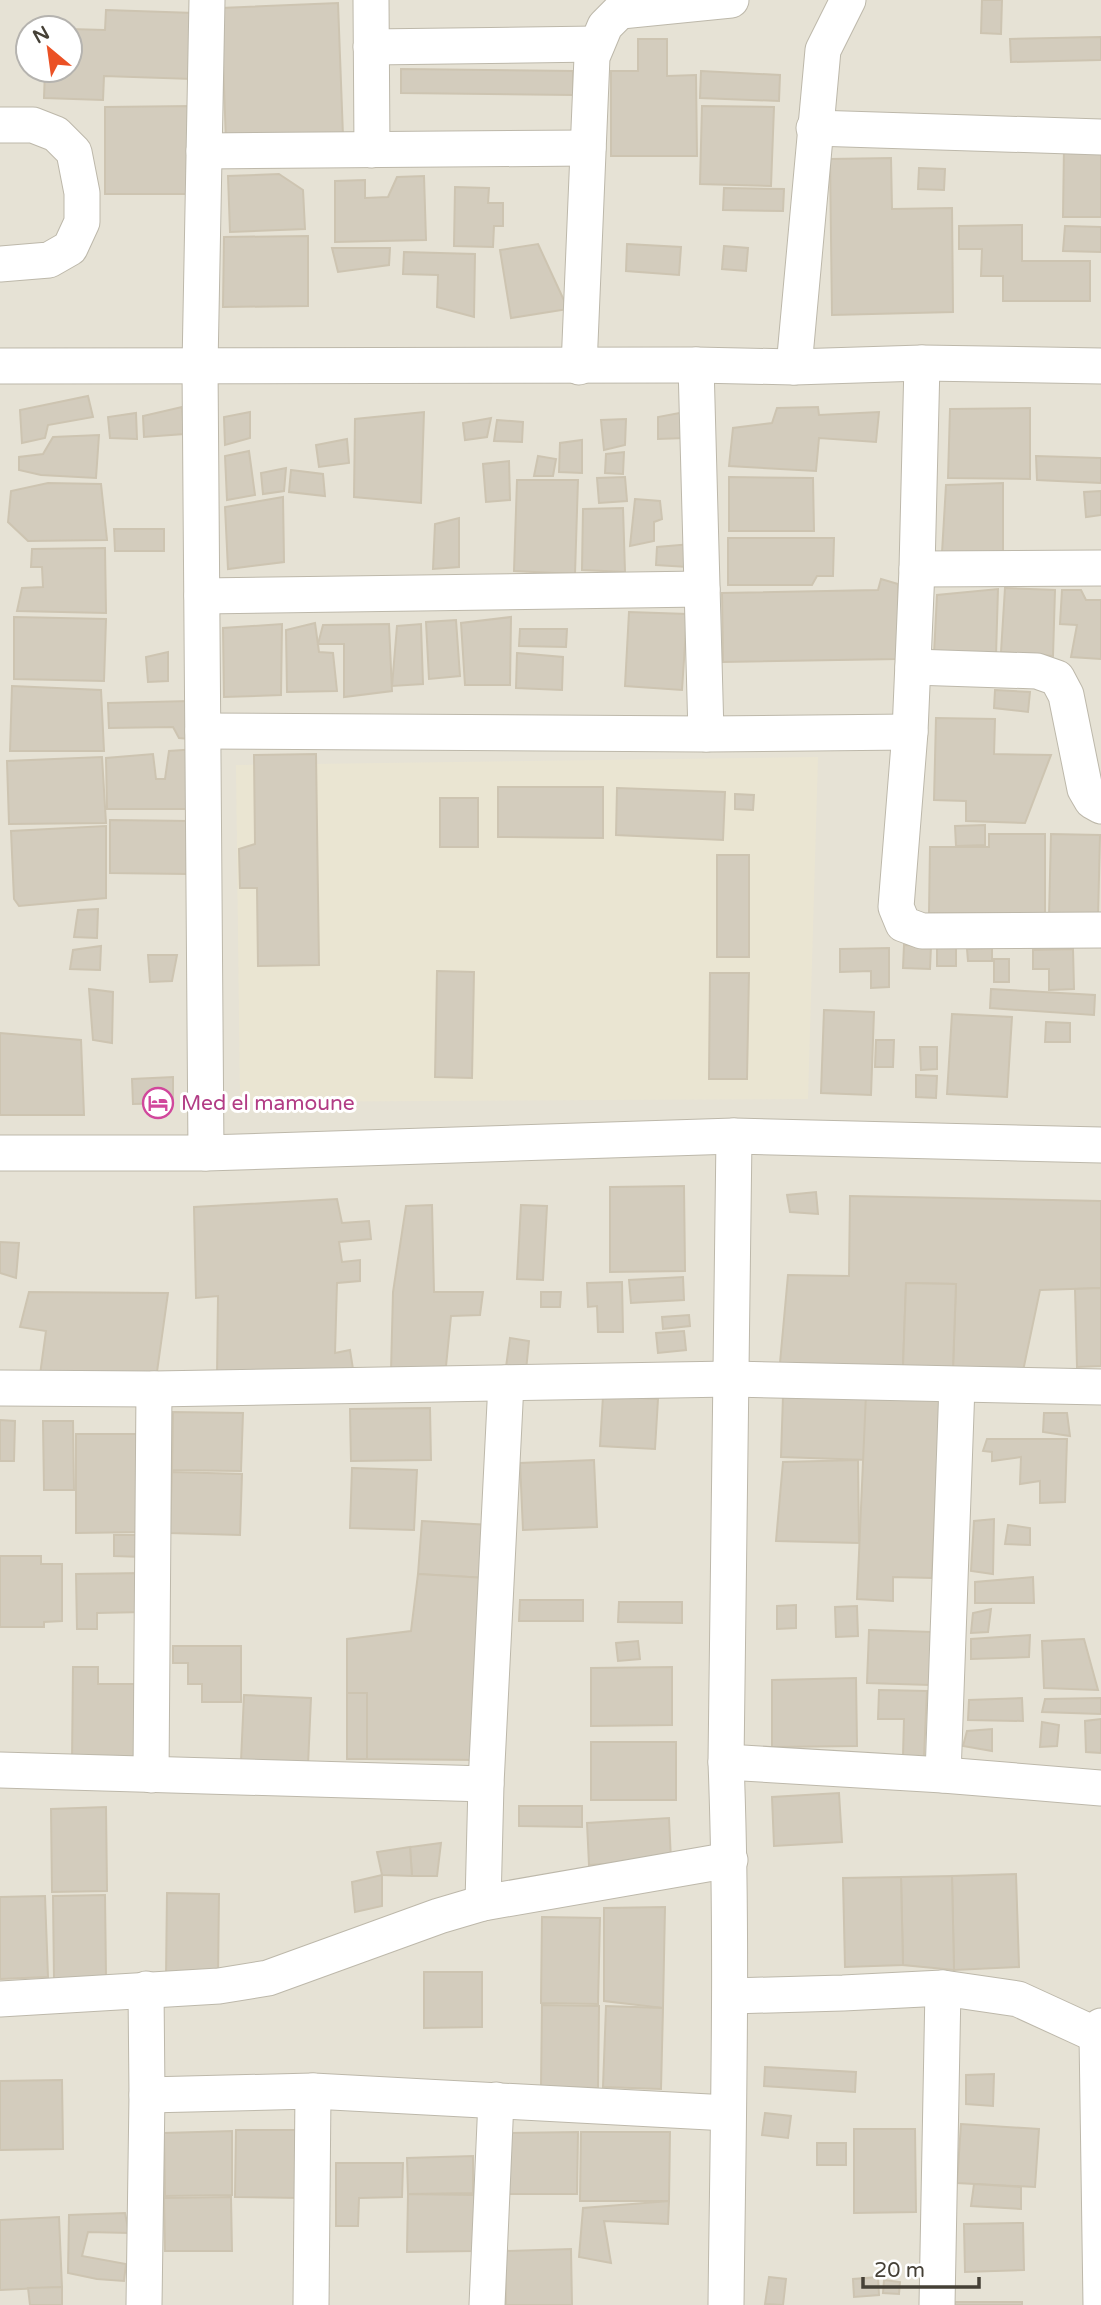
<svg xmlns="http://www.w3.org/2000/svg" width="1101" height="2305" font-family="'Varela Round',sans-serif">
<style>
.residential{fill:#e6e2d5;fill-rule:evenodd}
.education{fill:#eae5d2}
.building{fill:#d3ccbd;stroke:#cdc4b1;stroke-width:2}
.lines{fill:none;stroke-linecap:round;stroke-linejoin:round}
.street-casing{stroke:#bdb8aa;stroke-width:37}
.street{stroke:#fff;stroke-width:35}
.labels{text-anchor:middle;stroke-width:6;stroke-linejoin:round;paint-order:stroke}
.hotel-label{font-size:21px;fill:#b23c85;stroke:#fff;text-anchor:start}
</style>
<rect width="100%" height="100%" fill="#f2f0e7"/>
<path class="residential" d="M0,0h1101v2305h-1101zM28,28h42v42h-42z"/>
<polygon class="education" points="818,757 808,1099 240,1102 236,765"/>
<g class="building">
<polygon points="982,0 1002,0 1001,34 981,33"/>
<polygon points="338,3 343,136 226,141 221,8"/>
<polygon points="106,10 194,13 192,79 104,76 103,100 44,98 45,70 70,70 70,29 105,30"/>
<polygon points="1101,37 1101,60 1011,62 1010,39"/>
<polygon points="638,39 667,39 667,76 696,75 697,156 611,156 611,71 638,71"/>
<polygon points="401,69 573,71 573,95 401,93"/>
<polygon points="701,71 780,75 779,101 700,98"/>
<polygon points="191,106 191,194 105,194 105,107"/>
<polygon points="702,106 774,107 771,186 700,184"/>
<polygon points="1064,147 1101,148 1101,217 1063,217"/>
<polygon points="891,158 892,209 952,208 953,312 832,315 830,159"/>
<polygon points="919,168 945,169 944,190 918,189"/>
<polygon points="279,174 303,190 305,229 230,232 228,176"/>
<polygon points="424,176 426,240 335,242 335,181 365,180 365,198 388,197 397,177"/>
<polygon points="455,187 489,188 488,203 503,203 503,226 494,226 493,247 454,246"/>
<polygon points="724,188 784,189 783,211 723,210"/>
<polygon points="1022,225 1022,261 1090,261 1090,301 1003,301 1003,276 981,276 982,249 959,249 959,226"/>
<polygon points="1065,226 1101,227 1101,252 1063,251"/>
<polygon points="308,236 308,306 223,307 224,237"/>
<polygon points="538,244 568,309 511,318 500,250"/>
<polygon points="627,244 681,247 679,275 626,271"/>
<polygon points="724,246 748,248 746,271 722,269"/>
<polygon points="332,248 390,248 389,265 338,272"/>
<polygon points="404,252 475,254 474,317 437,307 438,275 403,274"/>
<polygon points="88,396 93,417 48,425 45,438 22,443 20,410"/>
<polygon points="182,407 184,434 144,437 143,416"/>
<polygon points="818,407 819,415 879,412 876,442 819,438 816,471 729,466 733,428 772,423 777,408"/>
<polygon points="1030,408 1030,479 948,478 950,409"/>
<polygon points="250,412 250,438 225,445 224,417"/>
<polygon points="424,412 421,503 354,497 355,419"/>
<polygon points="685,412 685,438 658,439 658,417"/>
<polygon points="136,413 137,439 110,438 108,417"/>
<polygon points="491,418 487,437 465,440 463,423"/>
<polygon points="626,419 625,445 604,450 601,420"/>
<polygon points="497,420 523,422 522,442 494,441"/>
<polygon points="99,435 96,478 41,475 19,470 19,457 43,454 53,437"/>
<polygon points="347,439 349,463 319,467 316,445"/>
<polygon points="582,440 582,473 559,472 560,443"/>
<polygon points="249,451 255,495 227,500 225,456"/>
<polygon points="624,452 623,474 605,473 606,454"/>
<polygon points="538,456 556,459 553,476 534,476"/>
<polygon points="1036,456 1101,458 1101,483 1037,480"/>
<polygon points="509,461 510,500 486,502 483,464"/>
<polygon points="286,468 284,491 263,494 261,473"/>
<polygon points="291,470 323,474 325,496 289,492"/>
<polygon points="625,477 627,501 599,503 597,478"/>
<polygon points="729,477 813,478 814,531 729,531"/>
<polygon points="517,480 578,480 575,574 514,571"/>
<polygon points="48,483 101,484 107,540 28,541 8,522 11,491"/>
<polygon points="1003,483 1003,553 942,553 946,485"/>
<polygon points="1101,491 1101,515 1086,517 1084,492"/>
<polygon points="283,497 284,562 228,569 225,507"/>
<polygon points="635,499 660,501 662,519 654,522 654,541 630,546"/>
<polygon points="623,508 625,572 582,570 583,509"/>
<polygon points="459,518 459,567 433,569 435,524"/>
<polygon points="114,529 164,529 164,551 115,551"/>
<polygon points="728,538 834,538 833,576 817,576 812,585 728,585"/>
<polygon points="691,544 688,567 656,565 657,547"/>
<polygon points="105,548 106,613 17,611 22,588 43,587 42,567 31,567 32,549"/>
<polygon points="881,579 898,584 898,659 723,662 722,593 878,590"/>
<polygon points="1005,588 1055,590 1053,656 1001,652"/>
<polygon points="998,589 996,656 934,654 937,595"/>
<polygon points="1062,590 1081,590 1086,600 1101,600 1101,659 1071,657 1077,625 1060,624"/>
<polygon points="629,612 687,614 682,690 625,686"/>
<polygon points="14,617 106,619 104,681 14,679"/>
<polygon points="511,617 510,685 465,685 461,623"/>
<polygon points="456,620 460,676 429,679 426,622"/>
<polygon points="315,623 319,652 333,653 337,691 287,692 286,630"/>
<polygon points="282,624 281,695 224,697 223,628"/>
<polygon points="389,624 392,691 344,697 344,644 318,644 323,625"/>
<polygon points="421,624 423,684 392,686 397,626"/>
<polygon points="520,629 567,629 566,647 519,646"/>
<polygon points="168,652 168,681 148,682 146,657"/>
<polygon points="517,653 563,657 562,690 516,688"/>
<polygon points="12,686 101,690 104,751 10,751"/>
<polygon points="995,690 1030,692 1028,712 994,708"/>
<polygon points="190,701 189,739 179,738 173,727 109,728 108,703"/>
<polygon points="936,718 995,719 994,754 1051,755 1025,823 966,821 966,801 934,800"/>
<polygon points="197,749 196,809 107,809 106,758 153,754 156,779 165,779 169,751"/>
<polygon points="316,754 319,965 258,966 257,888 240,888 239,849 255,844 254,755"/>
<polygon points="102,757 106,823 9,824 7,761"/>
<polygon points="498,787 603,787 603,838 498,837"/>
<polygon points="617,788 725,792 723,840 616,835"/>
<polygon points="735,794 754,795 753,810 735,809"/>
<rect x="440" y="798" width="38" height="49"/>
<polygon points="110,820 189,821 187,874 110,873"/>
<polygon points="985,825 985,845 956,846 955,826"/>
<polygon points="106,826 106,898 19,906 14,899 11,831"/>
<polygon points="989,834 1045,834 1045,913 929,913 930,847 989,847"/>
<polygon points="1051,834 1100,835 1098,918 1049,917"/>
<rect x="717" y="855" width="32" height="102"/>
<polygon points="98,909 97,938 74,937 78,910"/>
<polygon points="904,945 931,946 930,969 903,968"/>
<polygon points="101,946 100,970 70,969 73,950"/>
<rect x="937" y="947" width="19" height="19"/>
<polygon points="889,948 889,987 871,988 871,971 840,972 840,949"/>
<polygon points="992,948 992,961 968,961 967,949"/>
<polygon points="1073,949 1074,989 1049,990 1049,969 1033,969 1033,950"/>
<polygon points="148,955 177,955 172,981 150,982"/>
<rect x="994" y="959" width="15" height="23"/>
<polygon points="437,971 474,972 472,1078 435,1077"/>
<polygon points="710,973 749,973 747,1079 709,1079"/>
<polygon points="89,989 113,992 112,1043 93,1040"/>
<polygon points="991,989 1095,995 1094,1015 990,1008"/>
<polygon points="824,1010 874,1012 871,1095 821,1093"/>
<polygon points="952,1014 1012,1017 1007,1097 947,1094"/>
<polygon points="1046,1022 1070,1023 1070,1042 1045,1042"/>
<polygon points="0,1033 81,1040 84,1115 0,1115"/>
<polygon points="876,1040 894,1040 893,1067 875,1067"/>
<polygon points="920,1047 937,1047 937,1069 921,1070"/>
<polygon points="916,1075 937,1076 936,1098 916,1097"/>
<polygon points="173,1077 173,1103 133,1104 132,1079"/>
<polygon points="684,1186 685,1271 610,1272 610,1187"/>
<polygon points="816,1192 818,1214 790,1212 787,1195"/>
<polygon points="850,1196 1101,1201 1101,1288 1040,1290 1023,1371 953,1368 956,1284 906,1283 903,1367 780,1363 788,1275 849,1276"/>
<polygon points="337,1199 342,1223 369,1221 371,1239 339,1242 342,1262 360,1260 360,1281 337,1283 335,1353 350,1350 353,1369 217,1376 218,1296 196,1298 194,1207"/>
<polygon points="432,1205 434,1292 483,1292 480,1315 451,1316 446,1366 391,1372 393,1292 406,1206"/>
<polygon points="521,1205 547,1206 543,1280 517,1279"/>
<polygon points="0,1242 19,1243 16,1278 0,1273"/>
<polygon points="683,1277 684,1300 631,1303 629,1280"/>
<polygon points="622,1282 623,1332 598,1332 597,1306 588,1307 587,1283"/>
<polygon points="906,1283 956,1284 953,1368 903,1367"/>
<polygon points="1101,1288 1101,1366 1077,1367 1075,1289"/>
<polygon points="29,1292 168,1293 156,1379 39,1382 46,1331 20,1327"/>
<polygon points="541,1292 561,1292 560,1307 541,1307"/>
<polygon points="689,1315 690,1326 663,1329 662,1317"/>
<polygon points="684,1331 686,1350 658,1353 656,1333"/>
<polygon points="510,1338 529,1341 526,1370 506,1367"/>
<polygon points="866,1394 868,1460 781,1457 783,1396"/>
<polygon points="866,1394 940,1397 932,1578 893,1577 893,1601 857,1599"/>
<polygon points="603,1396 658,1399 655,1449 600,1446"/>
<polygon points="430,1408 431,1460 351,1461 350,1409"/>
<polygon points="173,1412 243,1413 241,1471 172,1470"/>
<polygon points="1044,1413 1067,1413 1070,1436 1043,1432"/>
<polygon points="0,1420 15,1421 14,1461 0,1461"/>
<polygon points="43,1421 73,1421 74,1490 44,1490"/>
<polygon points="76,1434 144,1434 144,1532 76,1533"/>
<polygon points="987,1439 1067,1439 1065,1502 1040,1503 1040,1481 1020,1484 1021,1457 992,1461 992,1452 983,1451"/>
<polygon points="594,1460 597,1527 523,1530 520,1463"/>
<polygon points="858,1460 859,1543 776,1541 783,1462"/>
<polygon points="352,1468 417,1470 414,1530 350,1528"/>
<polygon points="172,1472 242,1474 240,1535 170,1533"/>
<polygon points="994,1519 993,1574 971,1571 974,1521"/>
<polygon points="422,1521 490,1525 486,1578 418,1574"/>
<polygon points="1008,1525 1030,1528 1030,1545 1005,1544"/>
<polygon points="114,1535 144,1535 143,1557 114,1556"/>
<polygon points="0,1556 41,1556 41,1564 62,1564 62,1621 44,1622 44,1627 0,1627"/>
<polygon points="143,1573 143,1612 97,1613 97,1629 77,1629 76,1574"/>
<polygon points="418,1574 486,1578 479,1760 367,1759 367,1693 347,1693 347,1639 411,1631"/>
<polygon points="1033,1577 1034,1603 975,1603 975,1582"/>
<polygon points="520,1600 583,1600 583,1621 519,1621"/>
<polygon points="619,1602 682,1602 682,1623 618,1622"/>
<polygon points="796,1605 796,1628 777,1629 777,1606"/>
<polygon points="857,1606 858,1636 836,1637 835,1607"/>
<polygon points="991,1609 988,1632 971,1633 973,1613"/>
<polygon points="869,1630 932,1632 930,1685 867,1683"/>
<polygon points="1030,1635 1029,1657 971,1659 971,1639"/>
<polygon points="1084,1639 1098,1690 1044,1688 1042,1641"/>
<polygon points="638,1641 640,1659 618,1661 616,1643"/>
<polygon points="173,1646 241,1646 241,1702 202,1702 202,1684 188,1684 188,1663 173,1663"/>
<polygon points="73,1667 98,1667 98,1684 141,1684 139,1764 72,1764"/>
<polygon points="672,1667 672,1725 591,1726 591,1668"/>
<polygon points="856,1678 857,1746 772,1747 772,1680"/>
<polygon points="879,1690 927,1691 924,1756 903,1756 904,1719 878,1719"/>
<rect x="347" y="1693" width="20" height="66"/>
<polygon points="244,1695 311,1698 308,1765 241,1761"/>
<polygon points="1022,1698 1023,1721 968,1720 969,1700"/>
<polygon points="1101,1698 1101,1714 1042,1712 1045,1699"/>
<polygon points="1101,1719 1101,1753 1086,1752 1085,1721"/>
<polygon points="1042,1722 1059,1725 1057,1746 1040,1747"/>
<polygon points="992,1729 992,1751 963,1746 967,1731"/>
<rect x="591" y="1742" width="85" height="58"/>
<polygon points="839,1793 842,1842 774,1846 772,1797"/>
<polygon points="519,1806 582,1806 582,1827 519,1826"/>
<polygon points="106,1807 107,1891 52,1892 51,1809"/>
<polygon points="669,1818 671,1860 589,1865 587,1823"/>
<polygon points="441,1843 437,1876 412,1876 410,1847"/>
<polygon points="410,1847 412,1876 382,1875 377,1852"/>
<polygon points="1016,1874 1019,1967 954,1970 952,1876"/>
<polygon points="382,1875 382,1906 355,1912 352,1882"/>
<polygon points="952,1876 954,1970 903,1965 901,1877"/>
<polygon points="901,1877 903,1965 845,1967 843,1878"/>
<polygon points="167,1893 219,1894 218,1978 166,1977"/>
<polygon points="105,1895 106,1978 54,1979 53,1896"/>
<polygon points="45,1896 48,1977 0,1979 0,1897"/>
<polygon points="665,1907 663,2008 604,2001 604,1908"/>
<polygon points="542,1917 600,1918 598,2004 541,2003"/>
<polygon points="424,1972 482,1972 482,2027 424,2028"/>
<polygon points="542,2005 599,2006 598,2088 541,2087"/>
<polygon points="606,2006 663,2008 661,2089 603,2087"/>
<polygon points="765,2067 856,2072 855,2092 764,2086"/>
<polygon points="994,2074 993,2106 966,2104 966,2075"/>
<polygon points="62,2080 63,2149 0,2150 0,2081"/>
<polygon points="765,2113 791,2116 788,2138 762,2135"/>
<polygon points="961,2124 1039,2129 1035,2187 957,2183"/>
<polygon points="854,2129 915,2129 916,2212 854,2213"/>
<polygon points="236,2130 301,2130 300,2198 235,2197"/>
<polygon points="232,2131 232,2195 165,2196 164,2133"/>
<polygon points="578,2132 577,2194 504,2194 508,2133"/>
<polygon points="581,2132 670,2132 669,2201 580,2201"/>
<rect x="817" y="2143" width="29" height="22"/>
<polygon points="473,2156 473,2193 408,2194 407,2158"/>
<polygon points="336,2163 403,2163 402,2197 359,2198 358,2226 336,2226"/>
<polygon points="974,2184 1021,2187 1021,2209 971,2206"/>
<polygon points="408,2194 474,2195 474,2251 407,2252"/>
<polygon points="231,2197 232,2251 165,2251 164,2198"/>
<polygon points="669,2201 668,2224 604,2221 611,2263 579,2257 583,2208"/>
<polygon points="125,2213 129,2233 88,2232 82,2256 126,2264 124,2281 97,2279 68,2273 69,2215"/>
<polygon points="59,2217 62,2287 0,2290 0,2220"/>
<polygon points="1023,2223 1024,2270 965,2272 964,2224"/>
<polygon points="571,2249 572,2305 506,2305 505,2251"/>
<polygon points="769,2277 786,2279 783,2305 765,2304"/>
<polygon points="878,2277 879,2295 854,2297 853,2279"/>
<polygon points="884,2280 900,2282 899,2294 883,2293"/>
<polygon points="62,2287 62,2305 30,2305 28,2288"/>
<rect x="955" y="2302" width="67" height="3"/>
</g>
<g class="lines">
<g class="street-casing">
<g id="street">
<polyline points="371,0 372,150"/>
<polyline points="621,11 731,0"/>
<polyline points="371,47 597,44"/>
<polyline points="0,125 33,125 56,134 74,152 82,193 82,222 70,248 49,260 0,264"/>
<polyline points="814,128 1101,137"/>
<polyline points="204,151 588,148"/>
<polyline points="922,363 917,569 910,732 896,907 903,924 922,931 1101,930"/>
<polyline points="696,365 706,734"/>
<polyline points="0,366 696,365 794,367 922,363 1101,366"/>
<polyline points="579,367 592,57 605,26 631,0"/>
<polyline points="794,367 823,50 848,0"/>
<polyline points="917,569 1101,568"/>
<polyline points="202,596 702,589"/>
<polyline points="913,667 1037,671 1057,678 1066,695 1085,789 1092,801 1101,806"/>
<polyline points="203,731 706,734 910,732"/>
<polyline points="0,1153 206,1153 734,1136 1101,1145"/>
<polyline points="206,1153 200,366 207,0"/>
<polyline points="0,1388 154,1389 731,1379 1101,1387"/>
<polyline points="726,1762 943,1775 1101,1788"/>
<polyline points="0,1770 486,1784"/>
<polyline points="151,1775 154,1389"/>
<polyline points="943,1775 957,1385"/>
<polyline points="483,1903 486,1784 506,1383"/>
<polyline points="731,1996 843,1993 943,1988 1018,1999 1101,2037"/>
<polyline points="0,1999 219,1986 268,1978 439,1916 483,1903 730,1860"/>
<polyline points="147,2095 313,2091 728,2113"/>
<polyline points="144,2305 147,2095 146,1989"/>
<polyline points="311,2305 313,2091"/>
<polyline points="487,2305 496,2100"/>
<path d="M726,2305c2,-181 7,-362 0,-543l8,-626"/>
<polyline points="937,2305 943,1988"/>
<polyline points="1101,2305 1097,2035 1101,2026"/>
</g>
</g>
<use href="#street" class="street"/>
</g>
<defs>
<g id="hotel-ring" transform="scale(1.575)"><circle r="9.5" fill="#fff" stroke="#d1479c" stroke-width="1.5"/><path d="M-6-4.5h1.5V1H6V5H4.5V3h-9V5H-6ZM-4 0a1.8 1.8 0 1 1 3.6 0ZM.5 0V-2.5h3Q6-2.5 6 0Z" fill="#d1479c"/></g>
</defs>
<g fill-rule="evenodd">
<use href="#hotel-ring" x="158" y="1103"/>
</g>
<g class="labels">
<g class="hotel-label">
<text x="181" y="1110">Med el mamoune</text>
</g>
</g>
<g transform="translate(49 49) rotate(331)"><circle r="33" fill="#ffffff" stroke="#b5b3af" stroke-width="2"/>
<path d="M0-5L12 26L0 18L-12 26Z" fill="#eb5125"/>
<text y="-10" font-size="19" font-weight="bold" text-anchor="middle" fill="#454036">N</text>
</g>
<path d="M863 2277v10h116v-10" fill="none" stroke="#454036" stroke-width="3.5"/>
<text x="874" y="2277" font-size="21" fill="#454036" stroke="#ffffff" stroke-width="5" paint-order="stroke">20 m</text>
</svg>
